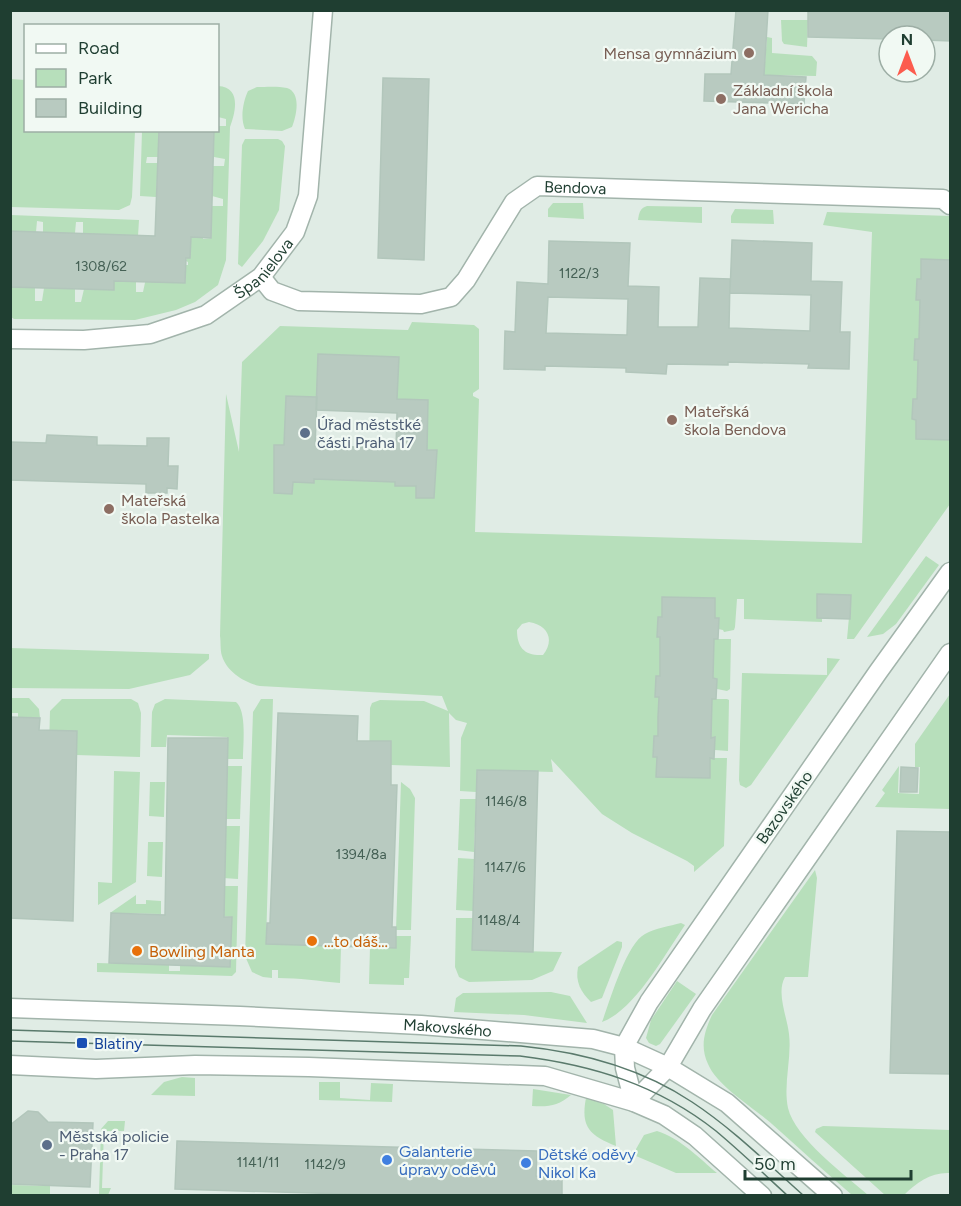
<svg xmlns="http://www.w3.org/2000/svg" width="961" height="1206" font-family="Figtree,sans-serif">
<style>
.green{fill:#b7dfbb;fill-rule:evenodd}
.building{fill:#b8cac0;stroke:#b2c6bb;stroke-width:1.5;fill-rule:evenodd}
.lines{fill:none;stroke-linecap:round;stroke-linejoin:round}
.minor-casing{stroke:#a2b4ab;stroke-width:21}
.tertiary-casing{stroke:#a2b4ab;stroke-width:21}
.minor{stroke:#fff;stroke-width:18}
.tertiary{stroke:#fff;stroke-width:18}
.tram{stroke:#5a7a6c;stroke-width:1.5}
.education-dot{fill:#8d6e63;stroke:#f1f9f3;stroke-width:2}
.service-dot{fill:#5c6f8a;stroke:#f1f9f3;stroke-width:2}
.food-dot{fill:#e8710a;stroke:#f1f9f3;stroke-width:2}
.transit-dot{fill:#1a4fb4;stroke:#f1f9f3;stroke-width:2}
.shop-dot{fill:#3f7fe0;stroke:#f1f9f3;stroke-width:2}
.labels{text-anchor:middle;stroke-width:4.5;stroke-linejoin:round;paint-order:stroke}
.number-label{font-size:14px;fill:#456155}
.education-label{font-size:16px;fill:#785e54;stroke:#f1f9f3;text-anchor:start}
.street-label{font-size:16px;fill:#1f3e31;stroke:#f1f9f3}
.service-label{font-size:16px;fill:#4e5e75;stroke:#f1f9f3;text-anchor:start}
.food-label{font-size:16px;fill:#c56008;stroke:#f1f9f3;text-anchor:start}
.transit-label{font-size:16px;fill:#164399;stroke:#f1f9f3;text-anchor:start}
.shop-label{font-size:16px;fill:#366cbe;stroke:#f1f9f3;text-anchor:start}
</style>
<rect width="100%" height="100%" fill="#e0ece5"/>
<g class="green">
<polygon points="781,20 808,20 807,47 784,44 782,41"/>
<polygon points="767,37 772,38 772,53 812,56 817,62 816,76 764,75"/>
<polygon points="11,79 25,80 26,130 135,131 132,197 130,205 119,210 11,207"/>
<path d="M218,86c23,1 18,25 12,41l-4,133 -8,25 -23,17 -19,8 -41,10 -121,-1 -3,-2v-30l24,1v13h7l2,-13 31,1v13h6l3,-13 29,1 1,-9h22v11h7l3,-14 19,4 20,1 1,-18h2v-3l-2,-1 1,-3h3l1,-21h12v2l8,-1 1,-32h11v-7l-11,-3 1,-30h11l1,-7 -11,-2v-26l4,-1v-4h8v-7l-8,-2z"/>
<path d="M257,87c9,0 21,-1 30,1 15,5 9,29 5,39l-10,4 -37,-2c-5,-11 -2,-27 3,-38z"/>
<polygon points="142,131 159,131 158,157 147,157 146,163 158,163 156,197 140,196"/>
<polygon points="245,139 278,139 282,141 285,146 279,210 263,241 242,267 238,264 242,145"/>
<polygon points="553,203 583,203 584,219 548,217 548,209"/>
<path d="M647,206l55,1v16l-64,-3c1,-7 2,-12 9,-14z"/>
<polygon points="735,209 773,210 774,224 731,223 731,216"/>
<path d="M827,212l123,4v44l-28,-1 -1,20h-4l-1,20 4,1 -1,39h-4l3,21 -1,39h-4l-1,20 4,1v19l34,1v64l-96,135h-7l4,-44 -34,-1v24h5v4l-78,-3v-20h-7l-2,28 -1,3 -10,2 -1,-2 -5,-1 -3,-11v-20l-53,-1v20h-4l-1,20h4l-1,39h-4l-1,21h4l-1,39h-4l-1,20 4,1 9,20 43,1 1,-20h17l-3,88 -30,26v-6l-7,-5 -55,-28 -30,-19 -51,-55 2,13 -76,-2 -1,22 -16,-1 1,-53 6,-15 -11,-3 -7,-7 1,54 -59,-2v-24h-17v23h-5l1,-56 2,-5 8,-3 44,1 24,10 -6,-15 -182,-10c-15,-3 -33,-14 -38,-30 -2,-6 -1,-14 -2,-20l6,-242 13,58 3,-90 38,-36 128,4 4,-8 62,3 5,4v60l-6,4v3l6,3 -4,133 387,11 10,-311 -49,-7zM318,354l81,3 -2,42 20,5 1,-4h10v21h-10l-1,28 20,1 -3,48h-18v-12h-21v-4l-81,-3v4l-21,-1 -2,12 -17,-1v-48h20l-9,-28 1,-21h10l1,4h9v-4l11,1zM529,622c19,3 26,18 14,33 -18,1 -26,-7 -26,-25l5,-6z"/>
<polygon points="11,215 139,220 138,236 83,234 83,222 76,222 75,233 43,233 43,222 37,221 36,232 11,232"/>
<polygon points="926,556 939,565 896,624 883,634 867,637"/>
<polygon points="714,639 731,639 730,689 727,691 717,689 717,679 713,678"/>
<polygon points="11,648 209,654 209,659 190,675 129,689 11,688"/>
<polygon points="827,658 840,659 751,785 746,788 740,785 739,780 742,673 827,675"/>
<polygon points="950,694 950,809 875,807 885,793 882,790 899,766 898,793 919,794 920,767 915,767 915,744"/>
<polygon points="11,698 29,698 39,709 40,718 18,717 18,713 11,713"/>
<polygon points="62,699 131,699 138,703 141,713 140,757 76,755 76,731 59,731 49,749 50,711"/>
<path d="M165,699l71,3c11,9 7,43 7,57h-16v-22l-60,-2 -1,12h-15l1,-35 3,-8z"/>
<path d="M261,699h12l-7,245 75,2 -1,37c-21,-2 -41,-5 -62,-5v-8h-6v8l-9,-1 -11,-5 -7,-16 8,-244z"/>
<polygon points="712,699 727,699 729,700 728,751 715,750 715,738 711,738"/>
<polygon points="227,766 242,766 240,819 225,819"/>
<polygon points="114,771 140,772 136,882 98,905 98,882 112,883"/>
<polygon points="150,782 165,782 164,817 149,816"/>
<polygon points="401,782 410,789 415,798 411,930 396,930"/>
<polygon points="460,799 476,799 474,852 458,850"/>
<polygon points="225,826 240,826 238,879 223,878"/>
<polygon points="148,842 163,842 162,877 147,876"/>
<polygon points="458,858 474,859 473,911 456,910"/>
<path d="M815,870l2,8 -9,99h-23c-9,16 2,39 4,57 3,24 -6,50 -1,74 7,30 57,67 80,87h-16c-27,-23 -53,-47 -80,-71 -18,-16 -55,-38 -64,-60 -8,-17 -4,-32 4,-49z"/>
<polygon points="223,886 238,886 236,972 232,976 97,972 97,963 169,965 169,971 180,971 180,965 230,967 232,917 222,916"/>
<polygon points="136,895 136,904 146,904 146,900 161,901 161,914 110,913"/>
<polygon points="456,918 473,918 472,950 562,952 553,971 532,980 469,982 459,977 455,967"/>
<path d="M681,923l4,2c-20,29 -50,85 -83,97 8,-21 24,-78 43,-88 10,-6 25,-8 36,-11z"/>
<polygon points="396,936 411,936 409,978 404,978 404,985 369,984 370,947 395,948"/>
<path d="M617,941l5,1v5l-20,51 -11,4c-10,-10 -16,-20 -13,-35z"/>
<polygon points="677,981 696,994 660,1044 656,1046 649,1043 646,1038 651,1020"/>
<polygon points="551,992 570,996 587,1023 524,1015 454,1012 456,998 463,993"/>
<polygon points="182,1077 195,1078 195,1096 151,1095 164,1082"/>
<polygon points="319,1082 340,1082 340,1098 370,1100 371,1083 393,1084 392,1102 319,1100"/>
<path d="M533,1089l38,6c-13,11 -22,12 -39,11z"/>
<path d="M586,1098l18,6 9,6 3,36c-25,-10 -36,-18 -30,-48z"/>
<polygon points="108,1121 125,1121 124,1131 104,1131 102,1188 111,1188 108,1195 99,1195 101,1129"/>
<path d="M823,1126l127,4v43c-19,-1 -33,9 -46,22h-19l-70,-63 1,-3z"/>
<path d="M657,1131c23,7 42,27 60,42h-41l-40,-17v-7l8,-14z"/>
<polygon points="11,1185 50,1186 50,1195 11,1195"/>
</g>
<g class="building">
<polygon points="736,10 768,10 764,75 806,77 804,104 704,101 705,74 731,74"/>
<polygon points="808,10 951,10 951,41 925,40 925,36 889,36 889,39 808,37"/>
<polygon points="383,78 429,79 424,260 378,258"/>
<polygon points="159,130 214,130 211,238 191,237 190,258 186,258 185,283 114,281 114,290 10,287 10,231 155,236"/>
<path d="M732,240l80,3 -1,38 31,1 -2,50h10l-1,37 -41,-1 1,-4 -81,-2v3l-61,-1 -1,10 -40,-2v-4l-81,-2v4l-41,-1 1,-38 10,1 2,-50 31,2 1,-43 81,2 -2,43 31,1 -1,40h40l2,-49 30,1 -1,49 81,3 1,-36 -81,-2zM548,297l80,2 -1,36 -81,-2z"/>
<polygon points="921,259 951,260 951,440 916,439 916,420 912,419 913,399 917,399 918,360 914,360 915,339 919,339 920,300 916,300 917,279 921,279"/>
<polygon points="318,354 399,357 397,399 428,400 427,450 437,450 434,498 416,498 416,486 395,486 395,482 314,479 314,483 293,482 292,494 274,493 274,445 284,445 286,396 317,397 315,446 396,448 397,413 316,410"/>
<polygon points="47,435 97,437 97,445 147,446 147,438 169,438 168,466 178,466 177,489 167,488 167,493 146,493 146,484 10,480 10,442 46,443"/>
<polygon points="817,594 851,595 850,619 817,618"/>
<polygon points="662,597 715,598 715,618 719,618 718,639 714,639 713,678 717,679 716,699 712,699 711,738 715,737 714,759 710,758 710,778 656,777 657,757 653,757 654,736 658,736 658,717 659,697 655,697 656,676 660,676 660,637 657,637 658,617 662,617"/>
<polygon points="278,713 358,716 357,741 391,741 391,785 397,785 392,927 396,927 396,948 266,944 267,923 270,923"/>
<polygon points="10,717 40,718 39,730 77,731 73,921 10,918"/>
<polygon points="168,738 228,738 224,917 232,917 230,967 109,963 111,913 165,915"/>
<polygon points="901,767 918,768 917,792 900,792"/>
<polygon points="477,770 538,771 533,952 472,950"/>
<polygon points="897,831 951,832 951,1074 890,1073"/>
<polygon points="28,1111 38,1112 48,1122 93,1123 90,1187 10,1184 10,1125"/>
<polygon points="177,1141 537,1151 536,1176 562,1177 562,1196 411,1196 175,1189"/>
</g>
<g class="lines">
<g class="minor-casing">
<g id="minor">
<path id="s1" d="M261,277l11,14 27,10 122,3 30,-7 15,-17 48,-78 23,-16 406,13 7,6"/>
<path id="s2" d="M10,339l74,1 66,-6 56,-19 55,-38 34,-45 13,-36 15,-186"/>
<polyline points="950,572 878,672 649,1002 624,1047 625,1068 634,1102 668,1067 702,1009 950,653"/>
</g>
</g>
<g class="tertiary-casing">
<g id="tertiary">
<path id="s3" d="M10,1008l230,8 181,9 172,14 31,8 44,20 59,36 106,93"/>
<polyline points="10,1065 96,1069 195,1065 309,1067 545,1076 634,1102 664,1115 695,1136 762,1196"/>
</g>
</g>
<use href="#minor" class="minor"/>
<use href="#tertiary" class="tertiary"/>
<g class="tram">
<path d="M10,1030l511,16c60,6 120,22 171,56 41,27 76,62 112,94"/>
<path d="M10,1041l510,15c73,9 138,29 196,75 25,21 48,43 72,65"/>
</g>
</g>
<g class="education-dot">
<circle cx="749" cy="53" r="6"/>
<circle cx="721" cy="99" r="6"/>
<circle cx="672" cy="420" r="6"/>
<circle cx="109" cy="509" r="6"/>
</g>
<g class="service-dot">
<circle cx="305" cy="433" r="6"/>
<circle cx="47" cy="1145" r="6"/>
</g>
<g class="food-dot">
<circle cx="312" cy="941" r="6"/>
<circle cx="137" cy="951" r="6"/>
</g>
<rect class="transit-dot" x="76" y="1037" width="12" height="12" rx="3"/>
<g class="shop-dot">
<circle cx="387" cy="1160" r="6"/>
<circle cx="526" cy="1163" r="6"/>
</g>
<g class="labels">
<g class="number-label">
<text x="101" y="271">1308/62</text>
<text x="579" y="278">1122/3</text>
<text x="506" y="806">1146/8</text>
<text x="361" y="859">1394/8a</text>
<text x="505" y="872">1147/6</text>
<text x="499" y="925">1148/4</text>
<text x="258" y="1167">1141/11</text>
<text x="325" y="1169">1142/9</text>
</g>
<g class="education-label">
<text x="737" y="59" text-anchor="end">Mensa gymnázium</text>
<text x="733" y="96">Základní škola<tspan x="733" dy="18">Jana Wericha</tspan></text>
<text x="684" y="417">Mateřská<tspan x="684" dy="18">škola Bendova</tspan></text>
<text x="121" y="506">Mateřská<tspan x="121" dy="18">škola Pastelka</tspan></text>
</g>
<g class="street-label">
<text dy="6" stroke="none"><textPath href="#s1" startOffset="380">Bendova</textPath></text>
<text dy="6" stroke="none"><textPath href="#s2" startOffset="274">Španielova</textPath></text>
<text transform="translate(784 807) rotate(-55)" y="6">Bazovského</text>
<text dy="6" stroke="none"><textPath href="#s3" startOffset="438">Makovského</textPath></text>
</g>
<g class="service-label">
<text x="317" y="430">Úřad měststké<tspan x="317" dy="18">části Praha 17</tspan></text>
<text x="59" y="1142">Městská policie<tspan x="59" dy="18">- Praha 17</tspan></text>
</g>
<g class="food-label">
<text x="324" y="947">…to dáš…</text>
<text x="149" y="957">Bowling Manta</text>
</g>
<g class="transit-label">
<text x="94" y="1049">Blatiny</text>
</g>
<g class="shop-label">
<text x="399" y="1157">Galanterie<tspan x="399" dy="18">úpravy oděvů</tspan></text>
<text x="538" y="1160">Dětské oděvy<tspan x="538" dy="18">Nikol Ka</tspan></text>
</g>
</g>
<rect width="961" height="1206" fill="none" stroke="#1f3e31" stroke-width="24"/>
<rect x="24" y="24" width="195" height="108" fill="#f1f9f3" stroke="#9daea5" stroke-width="1.5"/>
<rect x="36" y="44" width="30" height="9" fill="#ffffff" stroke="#9daea5" stroke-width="1.5"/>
<text x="78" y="54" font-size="18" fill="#1f3e31">Road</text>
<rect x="36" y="69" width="30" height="18" fill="#b7dfbb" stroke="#9daea5" stroke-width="1.5"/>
<text x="78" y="84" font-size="18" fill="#1f3e31">Park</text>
<rect x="36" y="99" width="30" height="18" fill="#b8cac0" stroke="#9daea5" stroke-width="1.5"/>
<text x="78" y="114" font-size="18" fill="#1f3e31">Building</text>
<g transform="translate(907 54)"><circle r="28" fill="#f1f9f3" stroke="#9daea5" stroke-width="1.5"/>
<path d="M0-4.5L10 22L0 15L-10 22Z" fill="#fc5c4e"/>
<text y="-9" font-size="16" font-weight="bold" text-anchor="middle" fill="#1f3e31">N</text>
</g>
<path d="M745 1170v9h166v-9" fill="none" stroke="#1f3e31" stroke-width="3"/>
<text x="754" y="1170" font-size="18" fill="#1f3e31" stroke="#f1f9f3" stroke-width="4.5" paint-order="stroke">50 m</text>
</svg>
